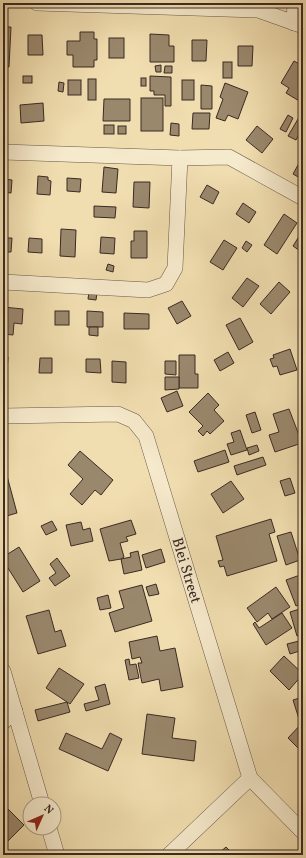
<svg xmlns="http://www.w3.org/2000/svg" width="306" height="858" font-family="Vollkorn,serif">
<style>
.building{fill:#9a886d;stroke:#3b2a24}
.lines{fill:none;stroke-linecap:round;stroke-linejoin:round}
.street-casing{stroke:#685747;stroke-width:16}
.street{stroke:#f6eacc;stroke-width:15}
.labels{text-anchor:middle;stroke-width:3.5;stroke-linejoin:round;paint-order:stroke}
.street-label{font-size:15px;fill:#3b2a24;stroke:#f6eacc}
</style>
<rect width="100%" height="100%" fill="#f1deb0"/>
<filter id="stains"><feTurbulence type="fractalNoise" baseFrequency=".005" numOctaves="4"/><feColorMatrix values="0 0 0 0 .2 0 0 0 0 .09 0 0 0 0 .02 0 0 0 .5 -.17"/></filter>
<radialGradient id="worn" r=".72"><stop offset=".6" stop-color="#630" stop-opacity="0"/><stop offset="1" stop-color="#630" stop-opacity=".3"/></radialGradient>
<g class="building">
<polygon points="3,27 11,27 9,67 3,67"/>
<polygon points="80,32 94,32 94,39 97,39 97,60 94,60 94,67 73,67 73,55 67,55 67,41 80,41"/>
<polygon points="150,34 169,35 169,46 174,46 174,62 150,62"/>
<polygon points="28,35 42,35 43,55 28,55"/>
<rect x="109" y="38" width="15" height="20"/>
<polygon points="192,40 207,40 206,61 192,61"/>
<polygon points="238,46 253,46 252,66 238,66"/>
<polygon points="294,61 303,66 303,98 301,102 286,93 289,88 281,83"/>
<rect x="223" y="62" width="9" height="16"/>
<polygon points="161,65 161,72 156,72 155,66"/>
<polygon points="165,66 172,66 172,73 164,73"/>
<rect x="23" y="76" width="9" height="7"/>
<polygon points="150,76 171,77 171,106 165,106 165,95 154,95 154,91 150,91"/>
<rect x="141" y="78" width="5" height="8"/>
<rect x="88" y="79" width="8" height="21"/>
<rect x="68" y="80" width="13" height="15"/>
<rect x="182" y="80" width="12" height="20"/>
<polygon points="59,82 64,83 63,92 58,91"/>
<polygon points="225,83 248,92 238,119 228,115 225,121 216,118 223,99 220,97"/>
<polygon points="201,85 212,86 212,109 201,109"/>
<rect x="141" y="98" width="22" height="33"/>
<polygon points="104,99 130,99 130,121 103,121"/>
<polygon points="43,103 44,121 21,123 20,105"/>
<polygon points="193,113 210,113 209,129 192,129"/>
<polygon points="301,114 303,115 303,127 296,140 288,136"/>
<polygon points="288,115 293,118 286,132 280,129"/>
<polygon points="171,123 179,124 179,136 170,135"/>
<rect x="104" y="125" width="10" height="9"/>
<rect x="118" y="126" width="8" height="8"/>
<polygon points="257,126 273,139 262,153 246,140"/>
<polygon points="303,156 303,172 300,178 293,174"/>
<polygon points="104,167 118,169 116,193 102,192"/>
<polygon points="38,176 48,177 48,180 51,181 50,195 37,194"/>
<polygon points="67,178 81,179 80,192 67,191"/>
<polygon points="3,179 12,180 11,193 3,192"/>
<polygon points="134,182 150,182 149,208 133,207"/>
<polygon points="207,185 219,192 213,204 200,197"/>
<polygon points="243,203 256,212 249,223 236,214"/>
<polygon points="94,206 116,207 115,218 94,217"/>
<polygon points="284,214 297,223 277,254 264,245"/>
<polygon points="61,229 76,230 75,257 60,256"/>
<polygon points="303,230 303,253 293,246"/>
<polygon points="134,231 147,231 147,258 131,258 131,241 134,241"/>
<polygon points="101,237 115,238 114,254 100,253"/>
<polygon points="3,238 12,238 11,252 3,252"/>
<polygon points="29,238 42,239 42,253 28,252"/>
<polygon points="224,240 237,248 223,270 210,262"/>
<polygon points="246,241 252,245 247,252 242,248"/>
<polygon points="108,264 114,266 113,272 106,270"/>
<polygon points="247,278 259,286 243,307 232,298"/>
<polygon points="279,282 290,292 271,314 260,304"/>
<polygon points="89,292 97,293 96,300 88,299"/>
<polygon points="182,301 191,316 177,324 168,308"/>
<polygon points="3,307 23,309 22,324 14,323 13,335 3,334"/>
<rect x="55" y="311" width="14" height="14"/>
<polygon points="87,311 103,312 103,327 87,327"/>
<polygon points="124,313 149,314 149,329 124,329"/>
<polygon points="240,318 253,342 239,350 226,325"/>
<polygon points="89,327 98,327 98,336 89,335"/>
<polygon points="290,349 297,370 280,375 277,366 273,367 270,359 274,358 273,355"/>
<polygon points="228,352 234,363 220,371 214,360"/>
<polygon points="179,355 195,355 195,374 198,374 198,388 179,388"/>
<polygon points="3,357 8,357 7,371 3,370"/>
<polygon points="40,358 52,358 52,373 39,373"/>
<polygon points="86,359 100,359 101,373 86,372"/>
<polygon points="112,361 126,362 126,383 112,382"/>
<polygon points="165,361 176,361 176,375 165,374"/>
<polygon points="165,377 179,377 179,389 165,390"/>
<polygon points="177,391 183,406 167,412 161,398"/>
<polygon points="208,393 219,405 214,410 224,421 210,434 207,431 203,436 198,431 203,426 189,412"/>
<polygon points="289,409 302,443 275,452 269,435 279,432 273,414"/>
<polygon points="255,412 261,430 252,433 246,415"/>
<polygon points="240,430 247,450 231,455 227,444 234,442 231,433"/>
<polygon points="257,445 259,451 249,455 247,448"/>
<polygon points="225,450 229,462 198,472 194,461"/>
<polygon points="80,451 113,480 101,495 95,490 82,505 70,494 83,479 68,465"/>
<polygon points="263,457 266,465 237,475 234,466"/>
<polygon points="3,461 17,513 3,517"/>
<polygon points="290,478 295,493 285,496 280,481"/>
<polygon points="231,481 244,499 223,513 211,494"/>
<polygon points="271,519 275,532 269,534 277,561 227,576 224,566 220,567 218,561 223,560 216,536"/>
<polygon points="131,520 136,534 126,537 128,541 120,543 124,557 121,559 109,561 100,529"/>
<polygon points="52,521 57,530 46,535 41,526"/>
<polygon points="81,522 83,530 90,528 93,541 71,546 66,525"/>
<polygon points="291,532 300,560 286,565 277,536"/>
<polygon points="19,547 40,581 23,592 3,560 3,557"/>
<polygon points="161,549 165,562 146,568 142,555"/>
<polygon points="138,551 142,570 124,574 121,559 131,557 130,553"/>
<polygon points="57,558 70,576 55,586 49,578 56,573 50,564"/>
<polygon points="303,574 303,603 296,606 286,580"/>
<polygon points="156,584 159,594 149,596 146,587"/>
<polygon points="142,585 152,621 115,632 109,613 124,608 119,591"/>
<polygon points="276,587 290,607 272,619 268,613 257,622 247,608"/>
<polygon points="108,595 111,608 100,610 97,598"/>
<polygon points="303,608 303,634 297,636 290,612"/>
<polygon points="49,610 55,632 61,630 66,646 38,654 26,616"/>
<polygon points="282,613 292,628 266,645 253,624 255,622 259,628"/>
<polygon points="157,636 160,651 175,648 183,687 161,691 159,679 142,683 138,663 142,663 140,657 132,659 129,642"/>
<polygon points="303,640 303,650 290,654 287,644"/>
<polygon points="284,656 303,674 289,690 270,671"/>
<polygon points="129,659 130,665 136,664 139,678 129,680 125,660"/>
<polygon points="59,668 84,684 70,704 46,688"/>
<polygon points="105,684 110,704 86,711 84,704 99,700 95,687"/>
<polygon points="303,697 303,718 299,719 293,700"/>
<polygon points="67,702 70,712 38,721 35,710"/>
<polygon points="147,714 175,718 172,738 196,741 194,761 142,754"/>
<polygon points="303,722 303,753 288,738"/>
<polygon points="66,733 102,749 110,733 122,739 108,771 59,749"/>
<polygon points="3,804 24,825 3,846"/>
<polygon points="226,847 234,855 217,855"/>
</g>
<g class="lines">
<g class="street-casing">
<g id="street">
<polyline points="37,3 258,10 303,26"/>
<polyline points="294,23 295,3"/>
<polyline points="3,152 180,158 229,157 303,198"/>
<polyline points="3,282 148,290 166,284 175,268 180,158"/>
<path id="s1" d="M3,416l115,-2 16,7 12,15 104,342 53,54"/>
<polyline points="3,671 42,804"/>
<polyline points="3,722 15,711"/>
<polyline points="49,828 57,855"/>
<polyline points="169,855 250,778"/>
</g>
</g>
<use href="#street" class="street"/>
</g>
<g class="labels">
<g class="street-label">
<text dy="5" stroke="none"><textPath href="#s1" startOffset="292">Blei Street</textPath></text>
</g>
</g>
<rect width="306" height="858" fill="none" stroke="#f1deb0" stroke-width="16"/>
<rect x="4" y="4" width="298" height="850" fill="none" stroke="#3b2a24" stroke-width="2"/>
<rect x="8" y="8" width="290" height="842" fill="none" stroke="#3b2a24"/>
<g transform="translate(42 816) rotate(45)"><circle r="19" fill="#f6eacc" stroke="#ab9d89"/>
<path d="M0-3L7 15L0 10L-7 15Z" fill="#8f2418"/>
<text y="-6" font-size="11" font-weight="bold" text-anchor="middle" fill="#3b2a24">N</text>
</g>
<rect width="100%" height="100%" filter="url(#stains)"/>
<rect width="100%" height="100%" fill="url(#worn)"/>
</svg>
